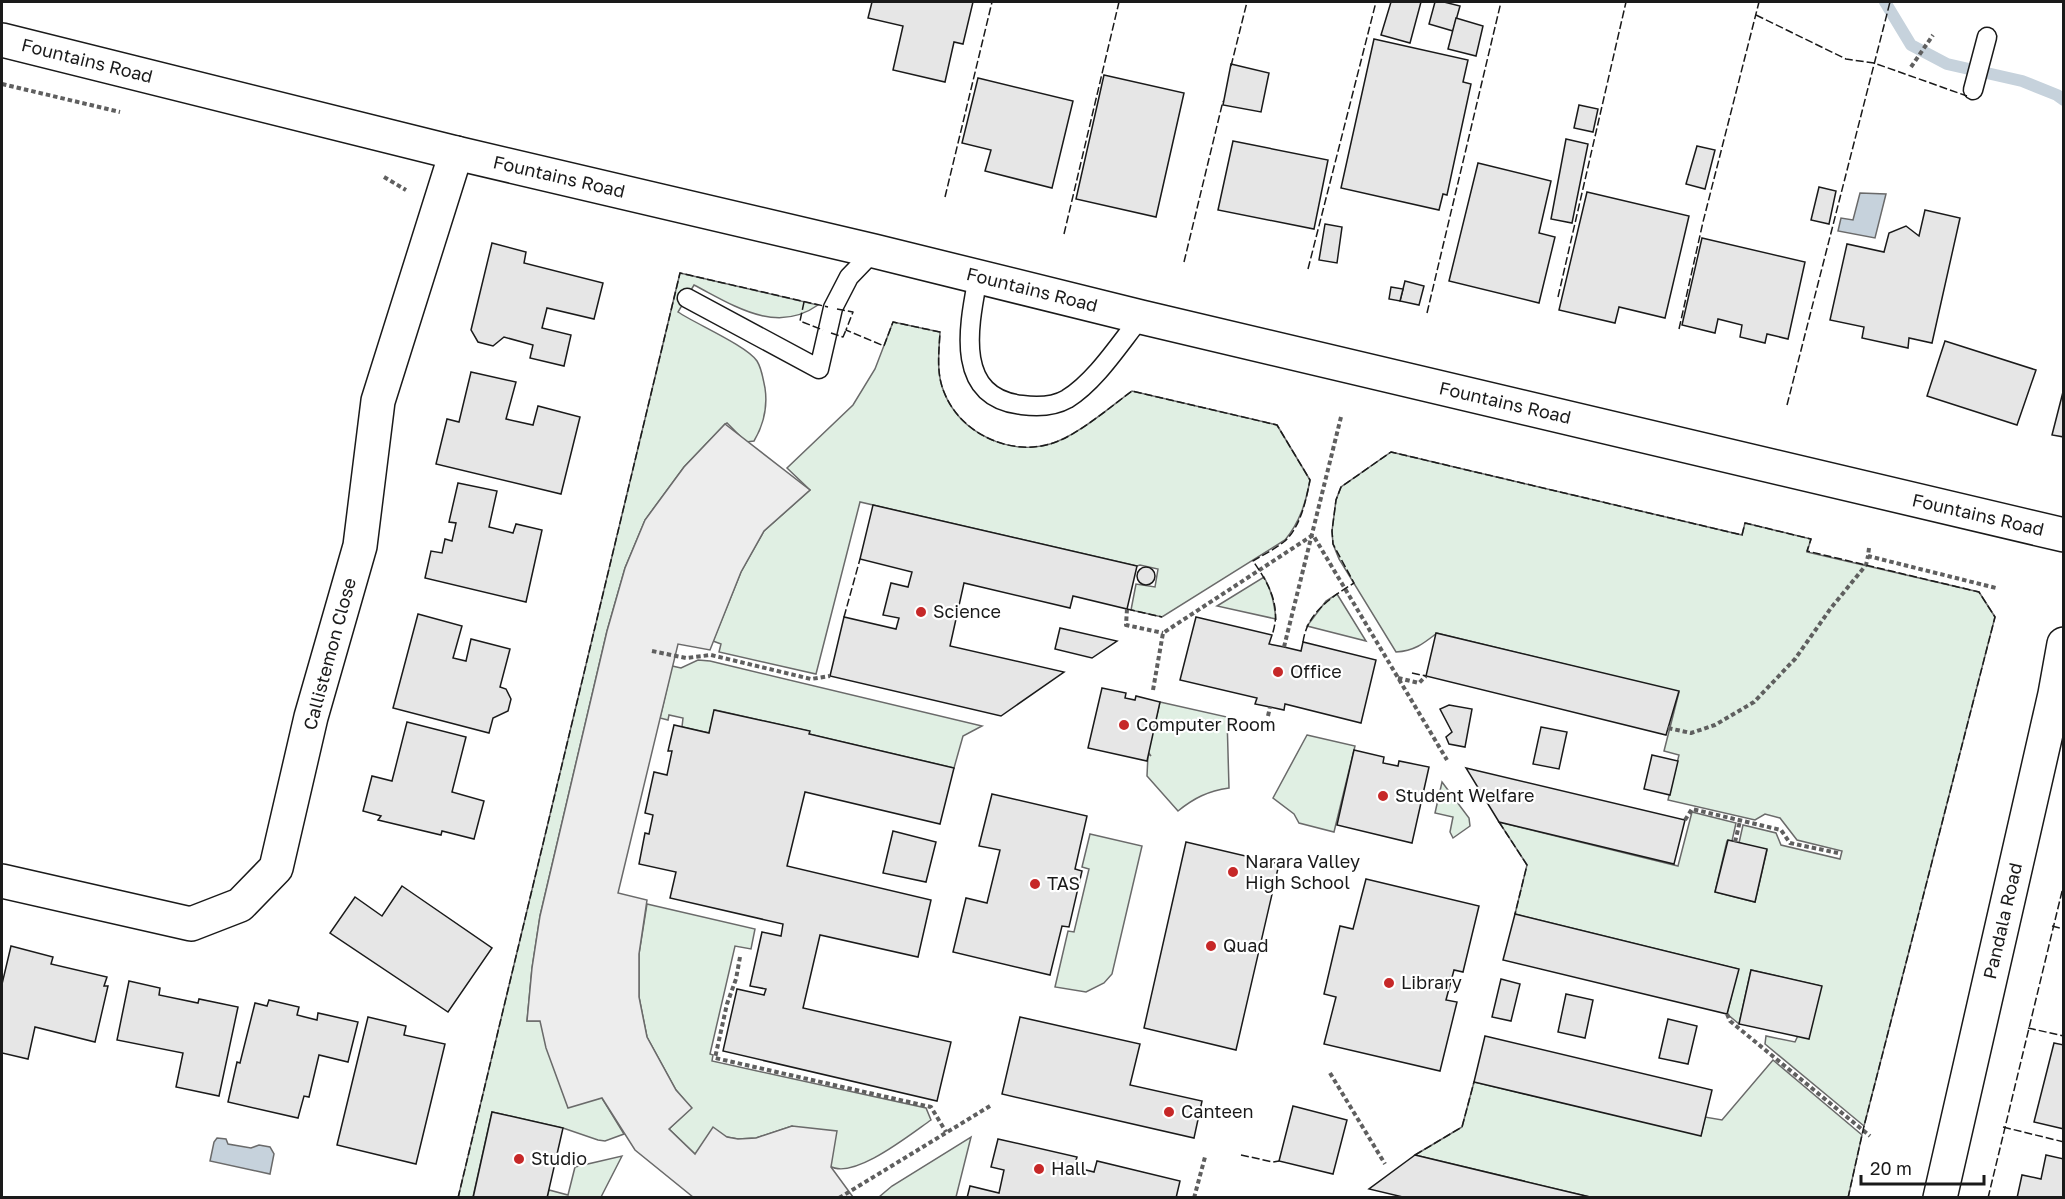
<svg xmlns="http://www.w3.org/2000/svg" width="2065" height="1199" font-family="'Golos Text',sans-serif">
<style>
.green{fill:#e0efe3;stroke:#6a6a6a;stroke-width:1.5}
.parking{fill:#ededed;stroke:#6a6a6a;stroke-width:1.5}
.water{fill:#c6d2dc;stroke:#6a6a6a;stroke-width:1.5}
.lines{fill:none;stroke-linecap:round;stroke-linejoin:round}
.stream{stroke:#c6d2dc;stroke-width:12}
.building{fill:#e6e6e6;stroke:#1a1a1a;stroke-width:1.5}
.service-casing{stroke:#1a1a1a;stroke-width:21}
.minor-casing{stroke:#1a1a1a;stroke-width:36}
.path{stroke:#5f5f5f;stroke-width:4;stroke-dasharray:4.5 3;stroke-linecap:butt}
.service{stroke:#fff;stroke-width:18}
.minor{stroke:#fff;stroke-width:33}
.fence{stroke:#1a1a1a;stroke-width:1.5;stroke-dasharray:8 3;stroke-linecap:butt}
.poi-dot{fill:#c62828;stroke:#fff;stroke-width:2}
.labels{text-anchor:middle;stroke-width:4.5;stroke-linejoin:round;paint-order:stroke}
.street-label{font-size:18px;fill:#1a1a1a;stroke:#fff}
.poi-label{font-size:18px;fill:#1a1a1a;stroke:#fff;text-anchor:start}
</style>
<rect width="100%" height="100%" fill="#fff"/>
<g class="green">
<path d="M680,273l138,32c-42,30 -85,0 -124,-20l-16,27c18,12 69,34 79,49 5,8 6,18 8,27 3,20 -1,36 -11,53l-8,1 -19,-19 -2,1 -41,43 -39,53 -20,48 -18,63 -67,285 -8,52 -5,53h13l62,77 22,36 -19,7 -7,-1 -35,-12 -71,-16 -19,85 -15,1z"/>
<path d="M893,322l47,10c-1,20 -4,41 4,60 16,41 65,64 106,52 26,-7 60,-37 82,-53l145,34 33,55c-4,22 -10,42 -25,60l-123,77 -31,-7 5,-26 19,3 3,-18 -18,-4 -3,1 -277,-64 -44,172 -97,-22 2,-8 -8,-3 28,-69 23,-41 46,-41 -23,-22 66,-63 22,-36z"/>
<path d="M1391,452l351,83 3,-12 66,16 -4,13 172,40 16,25 -131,509 -99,-82 1,-8 29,6 26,-56 -70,-16 -12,54 -12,-10 11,-45 -223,-55 12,-49 -28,-43 179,44 14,-54 44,11 -4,18h-5l-12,51 40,10 12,-52 -28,-7 4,-18 33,8 5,12 59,14 2,-8 -45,-11 -17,-22 -15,-4 -10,6 -87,-20 11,-45 -15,-4 15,-59 -242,-59c-14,11 -23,18 -41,19l-57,-93 -6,-15 -1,-13 4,-31 5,-13z"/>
<path d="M1264,577c8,14 10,26 12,42l-59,-13z"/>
<polygon points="1337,594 1366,641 1307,626 1326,601"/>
<polygon points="698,660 710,661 982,726 963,736 954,768 809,734 809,731 715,710 709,733 682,727 683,718 669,715 668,720 660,718 672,666 681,668"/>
<path d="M1160,702l67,15 2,71c-21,3 -35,10 -51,23l-31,-35 1,-22 3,2 -3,-4z"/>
<polygon points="1307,735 1355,746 1334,832 1299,823 1294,814 1273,798"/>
<polygon points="1442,782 1469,818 1470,826 1453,838 1450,832 1453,817 1435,813"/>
<polygon points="1090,834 1142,846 1112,974 1104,983 1086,992 1055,987 1068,931 1074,932 1089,869 1082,867"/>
<path d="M647,904l108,25 -4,20 -16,-3 -25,108 3,1 -1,6 214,47 5,12c-19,13 -78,61 -101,46 -10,-6 -28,-31 -38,-40l-36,12 -18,1 -11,-2 -32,17 -26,-25 22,-21 -15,-18 -29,-53 -8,-40v-43z"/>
<polygon points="1773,1060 1862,1135 1848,1198 1590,1197 1415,1155 1462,1127 1474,1082 1701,1135 1705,1117 1722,1120"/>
<polygon points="971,1137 956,1197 879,1197 892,1186"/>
<polygon points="622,1156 601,1197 547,1197 549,1190 568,1195 575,1167"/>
</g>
<polygon class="parking" points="725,424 810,490 764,531 741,572 710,650 678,644 618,893 647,900 639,954 639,997 647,1037 676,1090 692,1108 669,1129 695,1154 713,1127 727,1137 738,1139 756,1138 792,1126 837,1131 831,1167 853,1197 693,1197 635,1150 602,1098 568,1108 546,1048 540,1021 527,1021 532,968 540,916 607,631 625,568 645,520 684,467"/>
<g class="water">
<polygon points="1860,193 1886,194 1875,238 1838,231 1841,218 1853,220"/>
<polygon points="217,1138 226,1139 228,1144 251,1148 259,1145 270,1147 274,1154 270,1174 210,1161 214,1142"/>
</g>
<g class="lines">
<polyline class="stream" points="1885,2 1911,45 1947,64 2022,81 2057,95 2064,100"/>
</g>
<g class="building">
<polygon points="872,2 973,2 963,44 954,42 945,82 893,70 903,26 868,18"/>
<polygon points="1391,2 1421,2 1410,43 1381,35"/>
<polygon points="1435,2 1444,2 1460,6 1453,31 1429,24"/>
<polygon points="1456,18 1483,26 1476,56 1448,49"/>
<polygon points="1374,39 1468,60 1463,82 1471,84 1447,195 1443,194 1439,210 1341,188"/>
<polygon points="1231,64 1269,73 1261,112 1223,105"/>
<polygon points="1104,75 1184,93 1156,217 1076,199"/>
<polygon points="978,78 1073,101 1052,188 985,171 991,150 962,143"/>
<polygon points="1579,105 1598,109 1593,132 1574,128"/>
<polygon points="1566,139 1588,144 1572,223 1551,219"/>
<polygon points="1233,141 1328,160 1314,229 1218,210"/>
<polygon points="1697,146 1715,150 1705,189 1686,184"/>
<polygon points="1478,163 1551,181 1539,233 1555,237 1539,303 1449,281"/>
<polygon points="1819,187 1836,191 1829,224 1811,220"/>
<polygon points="1587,192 1689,216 1665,318 1619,307 1615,323 1559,310"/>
<polygon points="1925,210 1960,218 1932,343 1909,338 1908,348 1862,338 1864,327 1830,320 1847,244 1884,252 1889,233 1906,226 1919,236"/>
<polygon points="1325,224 1342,227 1337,263 1319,260"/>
<polygon points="1702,238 1805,262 1788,339 1767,334 1765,343 1740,337 1742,325 1718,319 1715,333 1682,325"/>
<polygon points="492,243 526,252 524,263 603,283 594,319 547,308 542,328 571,335 564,366 530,358 533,345 504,337 493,346 478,342 471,330"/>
<polygon points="1405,281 1424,286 1419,305 1400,301"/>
<polygon points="1391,287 1403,289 1400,301 1389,299"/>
<polygon points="1945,341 2036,370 2017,425 1927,396"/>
<polygon points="471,372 516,382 506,419 533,425 538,406 580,417 561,494 436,464 447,419 459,422"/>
<polygon points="2064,388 2064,437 2052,435"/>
<polygon points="458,483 497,491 489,527 513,533 516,524 542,530 526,602 425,578 431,551 442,553 445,539 452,541 456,523 449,522"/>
<polygon points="873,505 1137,566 1127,609 1073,596 1070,608 964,583 950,646 1064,672 1001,716 830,676 844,617 896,629 899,618 883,615 891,583 908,587 912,572 860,559"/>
<circle cx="1146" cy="576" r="9"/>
<polygon points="418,614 462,626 453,658 466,661 471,639 510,649 500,687 506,689 511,699 508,711 493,718 489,733 393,708"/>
<polygon points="1196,617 1272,635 1269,644 1284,647 1301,651 1303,642 1376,660 1361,723 1285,704 1284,710 1270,707 1255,704 1257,698 1180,680"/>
<polygon points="1060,628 1117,641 1092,658 1055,649"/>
<polygon points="1436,633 1679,691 1666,735 1426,676"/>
<polygon points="1102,688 1126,693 1125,698 1135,700 1136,696 1160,702 1147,761 1088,748"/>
<polygon points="1449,705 1472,709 1465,747 1449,744 1446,737 1452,732 1440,709"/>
<polygon points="714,710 810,731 809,734 954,768 940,824 805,792 787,866 931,900 918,957 820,935 803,1008 951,1042 937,1101 723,1051 737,989 764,995 766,989 750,986 762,932 781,936 783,924 670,898 676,872 639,864 645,833 649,834 653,815 645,813 654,772 667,775 672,751 668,751 674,725 709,733"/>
<polygon points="407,722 466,737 452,792 484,801 474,839 442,831 441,835 378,820 381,816 363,811 372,776 392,781"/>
<polygon points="1541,727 1567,732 1559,769 1533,764"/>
<polygon points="1354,750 1384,757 1383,763 1398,766 1399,761 1429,767 1412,843 1337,825"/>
<polygon points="1652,755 1678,761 1670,795 1644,789"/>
<polygon points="1466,768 1685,820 1674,864 1499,822"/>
<polygon points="992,794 1087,816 1075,869 1082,871 1069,927 1062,926 1050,975 953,952 966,898 987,903 1000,850 979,846"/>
<polygon points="893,831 936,842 926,882 883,873"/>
<polygon points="1728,840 1767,849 1755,902 1715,892"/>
<polygon points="1186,842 1279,864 1236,1050 1144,1028"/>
<polygon points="1366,879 1479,906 1463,972 1454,970 1446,1000 1457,1002 1440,1071 1324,1044 1336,997 1324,994 1340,926 1353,929"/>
<polygon points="402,886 492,948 448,1012 330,933 355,897 382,916"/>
<polygon points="1515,914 1739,969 1727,1014 1503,960"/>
<polygon points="11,946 53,957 51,964 107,977 104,986 108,986 95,1042 35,1027 28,1059 2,1053 2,984"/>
<polygon points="1751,970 1822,986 1809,1039 1739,1024"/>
<polygon points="1501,979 1520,984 1511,1021 1492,1017"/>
<polygon points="129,981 160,988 159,995 198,1003 199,999 238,1007 219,1096 176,1087 183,1053 117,1040"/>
<polygon points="1566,994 1593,1000 1585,1038 1558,1032"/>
<polygon points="269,1000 299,1007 297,1015 317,1020 318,1013 358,1022 348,1062 319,1055 309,1097 304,1096 298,1118 228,1102 237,1062 240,1063 255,1003 267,1006"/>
<polygon points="368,1017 406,1026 404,1035 445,1044 416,1164 337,1145"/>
<polygon points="1020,1017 1140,1044 1130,1085 1202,1101 1194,1138 1002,1094"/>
<polygon points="1668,1019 1697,1026 1688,1064 1659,1058"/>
<polygon points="1485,1036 1712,1090 1701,1136 1474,1082"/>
<polygon points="2054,1043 2064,1045 2064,1129 2034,1122"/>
<polygon points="1293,1106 1347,1120 1333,1174 1279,1161"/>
<polygon points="492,1112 563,1128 547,1198 473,1198"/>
<polygon points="998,1139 1077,1157 1074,1167 1094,1172 1097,1161 1180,1181 1176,1198 967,1198 970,1186 999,1193 1004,1170 991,1167"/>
<polygon points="1415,1155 1590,1197 1407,1198 1369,1189"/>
<polygon points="2046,1155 2064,1159 2064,1198 2017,1198 2022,1175 2041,1179"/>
</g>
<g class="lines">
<g class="service-casing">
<g id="service">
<polyline points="1973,90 1987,37"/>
<path d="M978,277c-9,48 -25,120 44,128 15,2 31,2 45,-6 29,-18 53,-56 74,-82"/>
<polyline points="687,298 819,369 833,308 849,277 874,251"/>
</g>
</g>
<g class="minor-casing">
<g id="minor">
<polyline points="2,40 456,153 874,251 1141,317 2064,535"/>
<polyline points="2,881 191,924 240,905 276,868 311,717 360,546 378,401 456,153"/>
<polyline points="1940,1198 2055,694 2064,644"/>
</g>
</g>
<g class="path">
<polyline points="1911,67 1933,35"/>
<polyline points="2,84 120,112"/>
<polyline points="384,177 406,190"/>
<polyline points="1869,548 1868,556 1996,588"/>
<polyline points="1127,609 1126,625 1163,633"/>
<polyline points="1284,647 1341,417"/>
<polyline points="652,651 686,658 711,655 811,679 830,676"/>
<polyline points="1398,678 1419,683 1426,676"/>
<polyline points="1153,690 1163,633 1313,535 1447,760"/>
<polyline points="1268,716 1270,707"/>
<polyline points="1668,728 1691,733 1715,725 1754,702 1795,659 1831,608 1866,565 1868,556"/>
<polyline points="1685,820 1692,809 1781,830 1790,843 1838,853"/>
<polyline points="1735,842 1740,821"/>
<polyline points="740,957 736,979 727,1004 715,1058 931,1107 946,1132"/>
<polyline points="1727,1014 1730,1021 1870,1136"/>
<polyline points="1330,1073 1385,1164"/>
<polyline points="839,1198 990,1106"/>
<polyline points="1194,1198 1205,1157"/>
</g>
<use href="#service" class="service"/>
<use href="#minor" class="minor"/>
<g class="fence">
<polyline points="1756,15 1846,59 1874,63 1967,96"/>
<polyline points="1231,66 1247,2"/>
<polyline points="945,197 992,2"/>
<polyline points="1064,234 1119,2"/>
<polyline points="1184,262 1223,101"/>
<polyline points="1308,269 1376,2"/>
<polyline points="1558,297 1626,2"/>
<polyline points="804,302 800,321 823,330"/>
<path d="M837,309l16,3 -7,18 38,16 9,-24 47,10c-1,20 -4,41 4,60 16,41 65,64 106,52 26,-7 60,-37 82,-53l145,34 33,55c-4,20 -9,46 -25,61 -10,8 -22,14 -32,20 16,23 29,46 19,74"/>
<polyline points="1427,313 1501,2"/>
<polyline points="1679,329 1703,222 1759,2"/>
<polyline points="831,333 843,337 846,330"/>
<polyline points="1787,405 1890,2"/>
<polyline points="1127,609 1162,617"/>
<polyline points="844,617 860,559"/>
<path d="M1303,642c4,-29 27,-44 51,-59l-21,-39 -1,-13 4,-31 5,-13 50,-35 351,83 3,-12 66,16 -4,12 172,41 16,25 -131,509 -16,72"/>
<polyline points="1412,673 1426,676"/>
<polyline points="1499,822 1527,865 1515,914"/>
<polyline points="2052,926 2064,929"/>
<polyline points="2028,1028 2064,1036"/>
<polyline points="2003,1127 2064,1142"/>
<polyline points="1241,1155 1273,1162 1279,1161"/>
<polyline points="1415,1155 1462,1127 1474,1082"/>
<polyline points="458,1198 680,273 828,307"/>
<polyline points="1988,1198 2064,883"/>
</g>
</g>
<g class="poi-dot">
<circle cx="921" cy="612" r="6"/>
<circle cx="1278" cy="672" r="6"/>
<circle cx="1124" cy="725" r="6"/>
<circle cx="1383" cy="796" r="6"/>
<circle cx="1233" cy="872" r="6"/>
<circle cx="1035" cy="884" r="6"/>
<circle cx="1211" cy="946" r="6"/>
<circle cx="1389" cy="983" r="6"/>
<circle cx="1169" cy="1112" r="6"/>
<circle cx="519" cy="1159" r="6"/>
<circle cx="1039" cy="1169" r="6"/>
</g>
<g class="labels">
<g class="street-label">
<text transform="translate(87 61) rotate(14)" y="6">Fountains Road</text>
<text transform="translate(559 177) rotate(13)" y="6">Fountains Road</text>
<text transform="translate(1032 290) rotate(14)" y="6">Fountains Road</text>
<text transform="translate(1505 403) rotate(13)" y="6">Fountains Road</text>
<text transform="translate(1978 515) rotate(13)" y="6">Fountains Road</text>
<text transform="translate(330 654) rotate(-75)" y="6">Callistemon Close</text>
<text transform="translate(2003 921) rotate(-77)" y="6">Pandala Road</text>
</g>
<g class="poi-label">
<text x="933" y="618">Science</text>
<text x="1290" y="678">Office</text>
<text x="1136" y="731">Computer Room</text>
<text x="1395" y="802">Student Welfare</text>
<text x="1245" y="868">Narara Valley<tspan x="1245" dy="21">High School</tspan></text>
<text x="1047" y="890">TAS</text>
<text x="1223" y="952">Quad</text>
<text x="1401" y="989">Library</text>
<text x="1181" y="1118">Canteen</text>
<text x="531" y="1165">Studio</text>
<text x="1051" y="1175">Hall</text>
</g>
</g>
<rect width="2065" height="1199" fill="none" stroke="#1a1a1a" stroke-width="6"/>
<path d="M1861 1175v9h123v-9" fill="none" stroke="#1a1a1a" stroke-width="3"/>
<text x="1870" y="1175" font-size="18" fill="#1a1a1a" stroke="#ffffff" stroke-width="4.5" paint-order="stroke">20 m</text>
</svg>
